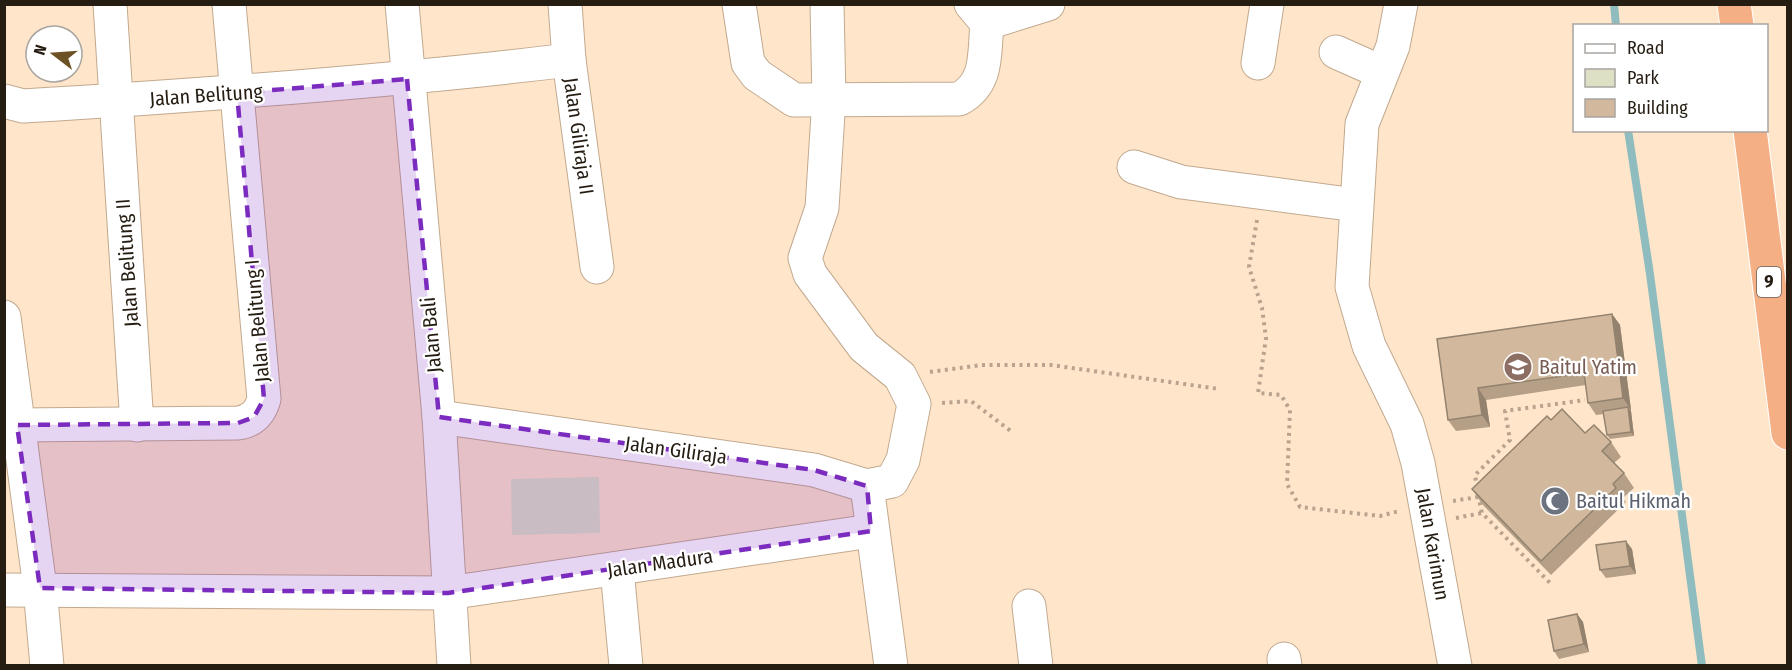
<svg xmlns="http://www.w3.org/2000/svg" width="1792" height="670" font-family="'Fira Sans Condensed',sans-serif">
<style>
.green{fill:#dde0c4}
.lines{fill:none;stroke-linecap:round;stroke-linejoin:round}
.stream{stroke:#8fbcbe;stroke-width:8}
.minor-casing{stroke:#c1a98f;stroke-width:35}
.highway-casing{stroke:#fff;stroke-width:35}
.path{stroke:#b8a48e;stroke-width:4;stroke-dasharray:3 4.5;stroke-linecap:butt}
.minor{stroke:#fff;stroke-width:33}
.highway{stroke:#f5af85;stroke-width:33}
.wall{fill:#b59f87}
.shaded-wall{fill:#93826e}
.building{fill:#d2b99d;stroke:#93826e;stroke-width:1.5}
.marked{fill:#7b2cbf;fill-opacity:0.2;stroke:#7b2cbf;stroke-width:4.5;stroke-dasharray:12 8;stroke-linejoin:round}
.labels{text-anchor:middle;stroke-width:4.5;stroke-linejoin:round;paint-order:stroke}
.shield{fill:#fff;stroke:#666059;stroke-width:1.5}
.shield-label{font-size:18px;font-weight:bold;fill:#251c12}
.street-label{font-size:20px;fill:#251c12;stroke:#fff}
.education-label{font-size:20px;fill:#785e54;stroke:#fff;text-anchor:start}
.worship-label{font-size:20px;fill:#5b616d;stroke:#fff;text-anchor:start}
</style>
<rect width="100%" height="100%" fill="#ffe6ca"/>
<polygon class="green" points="599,477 600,533 512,535 511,479"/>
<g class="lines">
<g class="stream">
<polyline points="1614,4 1616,26"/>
<polyline points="1628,130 1650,274 1702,666"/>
</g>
<g class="minor-casing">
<g id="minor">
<polyline points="110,4 137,425"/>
<polyline points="402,4 439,417 454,666"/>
<polyline points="565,4 569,60 597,267"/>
<path d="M739,4l9,59 9,12 37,25 165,-1c30,-16 25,-46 28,-76l-16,-19"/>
<polyline points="827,4 829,98 822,208 805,258 810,274 864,347 900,376 914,404 903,460 892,481 867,486"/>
<polyline points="1401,4 1393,46 1362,124 1352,287 1369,346 1407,424 1418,463 1455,666"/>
<polyline points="987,23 1048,4"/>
<polyline points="1336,52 1381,72"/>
<polyline points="1258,63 1267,4"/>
<path d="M4,101l19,5c183,-11 364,-24 546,-46"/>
<polyline points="1134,167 1181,182 1356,205"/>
<polyline points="4,317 40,588 47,666"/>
<polyline points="439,417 814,470 867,486 891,666"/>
<path d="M17,425l221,-2c14,-2 22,-10 26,-24l-35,-395"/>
<polyline points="617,569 626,666"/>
<polyline points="4,590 448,593 871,531"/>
<polyline points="1029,606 1036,666"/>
<polyline points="1284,659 1285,666"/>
</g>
</g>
<g class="highway-casing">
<g id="highway">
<polyline points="1734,4 1737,26"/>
<polyline points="1750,130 1788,433"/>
</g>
</g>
<g class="path">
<polyline points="1257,220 1249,267 1262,308 1266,338 1258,393 1281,395 1290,410 1287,484 1300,507 1380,516 1399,511"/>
<polyline points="930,372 982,365 1051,365 1219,389"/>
<polyline points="942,403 971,401 1012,432"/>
<polyline points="1477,488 1475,475 1510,440 1505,411 1585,400"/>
<polyline points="1478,495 1482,513 1550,583"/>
<polyline points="1453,501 1478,497"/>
<polyline points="1456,518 1482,513"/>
</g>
<use href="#minor" class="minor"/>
<use href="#highway" class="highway"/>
</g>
<g class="wall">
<polygon points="1612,314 1620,325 1631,410 1630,410 1631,411 1634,436 1610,439 1607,435 1604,414 1596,415 1588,403 1586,385 1486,400 1490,427 1456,431 1448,420 1437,339"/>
<polygon points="1551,420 1611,442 1621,457 1614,463 1624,473 1634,488 1623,498 1626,502 1551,575 1482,504 1472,489"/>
<polygon points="1632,549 1636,574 1606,578 1600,570"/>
<polygon points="1577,614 1583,622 1589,652 1559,659 1554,651"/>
</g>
<g class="shaded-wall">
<polygon points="1612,314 1620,325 1631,410 1623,398"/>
<polygon points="1478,388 1486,400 1490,427 1482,415"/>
<polygon points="1628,407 1631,411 1634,436 1631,432"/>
<polygon points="1626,541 1632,549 1636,574 1630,566"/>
<polygon points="1577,614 1583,622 1589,652 1584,644"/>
</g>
<g class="building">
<polygon points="1612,314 1623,398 1588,403 1584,373 1478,388 1482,415 1448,420 1437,339"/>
<polygon points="1628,407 1631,432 1607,435 1603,411"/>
<polygon points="1562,409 1585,433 1594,425 1611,442 1602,451 1624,473 1613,484 1616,488 1541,561 1472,489 1547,416 1551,420"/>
<polygon points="1626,541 1630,566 1600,570 1596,545"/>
<polygon points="1577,614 1584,644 1554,651 1548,620"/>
</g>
<path class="marked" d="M407,79l32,338 375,53 53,16 4,45 -423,62 -408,-5 -23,-163 221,-2 16,-6 10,-18 -27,-306z"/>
<defs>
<g id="school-disc" transform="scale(1.5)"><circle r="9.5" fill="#8d6e63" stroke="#fff"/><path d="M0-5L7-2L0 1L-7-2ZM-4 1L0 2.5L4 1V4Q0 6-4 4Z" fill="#fff"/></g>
<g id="mosque-disc" transform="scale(1.5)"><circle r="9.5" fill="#6b7280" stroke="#fff"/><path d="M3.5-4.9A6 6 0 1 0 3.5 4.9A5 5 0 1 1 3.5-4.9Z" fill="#fff"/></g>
</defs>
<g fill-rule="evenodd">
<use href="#school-disc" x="1518" y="367"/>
<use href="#mosque-disc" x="1555" y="501"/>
</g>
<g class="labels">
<rect class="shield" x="1757" y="267" width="24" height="30" rx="4.5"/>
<g class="shield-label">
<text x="1769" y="288">9</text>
</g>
<g class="street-label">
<text transform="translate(206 95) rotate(-4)" y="7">Jalan Belitung</text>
<text transform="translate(579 136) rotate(82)" y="7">Jalan Giliraja II</text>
<text transform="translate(127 263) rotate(-94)" y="7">Jalan Belitung II</text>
<text transform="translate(257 321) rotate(-95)" y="7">Jalan Belitung I</text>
<text transform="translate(431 335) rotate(-95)" y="7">Jalan Bali</text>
<text transform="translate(676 450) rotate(8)" y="7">Jalan Giliraja</text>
<text transform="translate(1433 544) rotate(80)" y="7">Jalan Karimun</text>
<text transform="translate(660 563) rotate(-8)" y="7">Jalan Madura</text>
</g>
<g class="education-label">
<text x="1539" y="374">Baitul Yatim</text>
</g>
<g class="worship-label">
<text x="1576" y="508">Baitul Hikmah</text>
</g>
</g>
<rect width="1792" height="670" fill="none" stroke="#251c12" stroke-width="12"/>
<rect x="1573" y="24" width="195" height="108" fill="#ffffff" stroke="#a8a4a0" stroke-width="1.5"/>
<rect x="1585" y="44" width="30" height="9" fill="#ffffff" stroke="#a8a4a0" stroke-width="1.5"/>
<text x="1627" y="54" font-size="18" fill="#251c12">Road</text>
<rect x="1585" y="69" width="30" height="18" fill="#dde0c4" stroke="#a8a4a0" stroke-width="1.5"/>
<text x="1627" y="84" font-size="18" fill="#251c12">Park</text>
<rect x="1585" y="99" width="30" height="18" fill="#d2b99d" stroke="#a8a4a0" stroke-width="1.5"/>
<text x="1627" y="114" font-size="18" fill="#251c12">Building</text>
<g transform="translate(54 54) rotate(287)"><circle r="28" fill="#ffffff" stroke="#a8a4a0" stroke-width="1.5"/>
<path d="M0-4.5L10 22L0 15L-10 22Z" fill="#6b5123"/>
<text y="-9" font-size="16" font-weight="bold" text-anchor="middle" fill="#251c12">N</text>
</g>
</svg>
